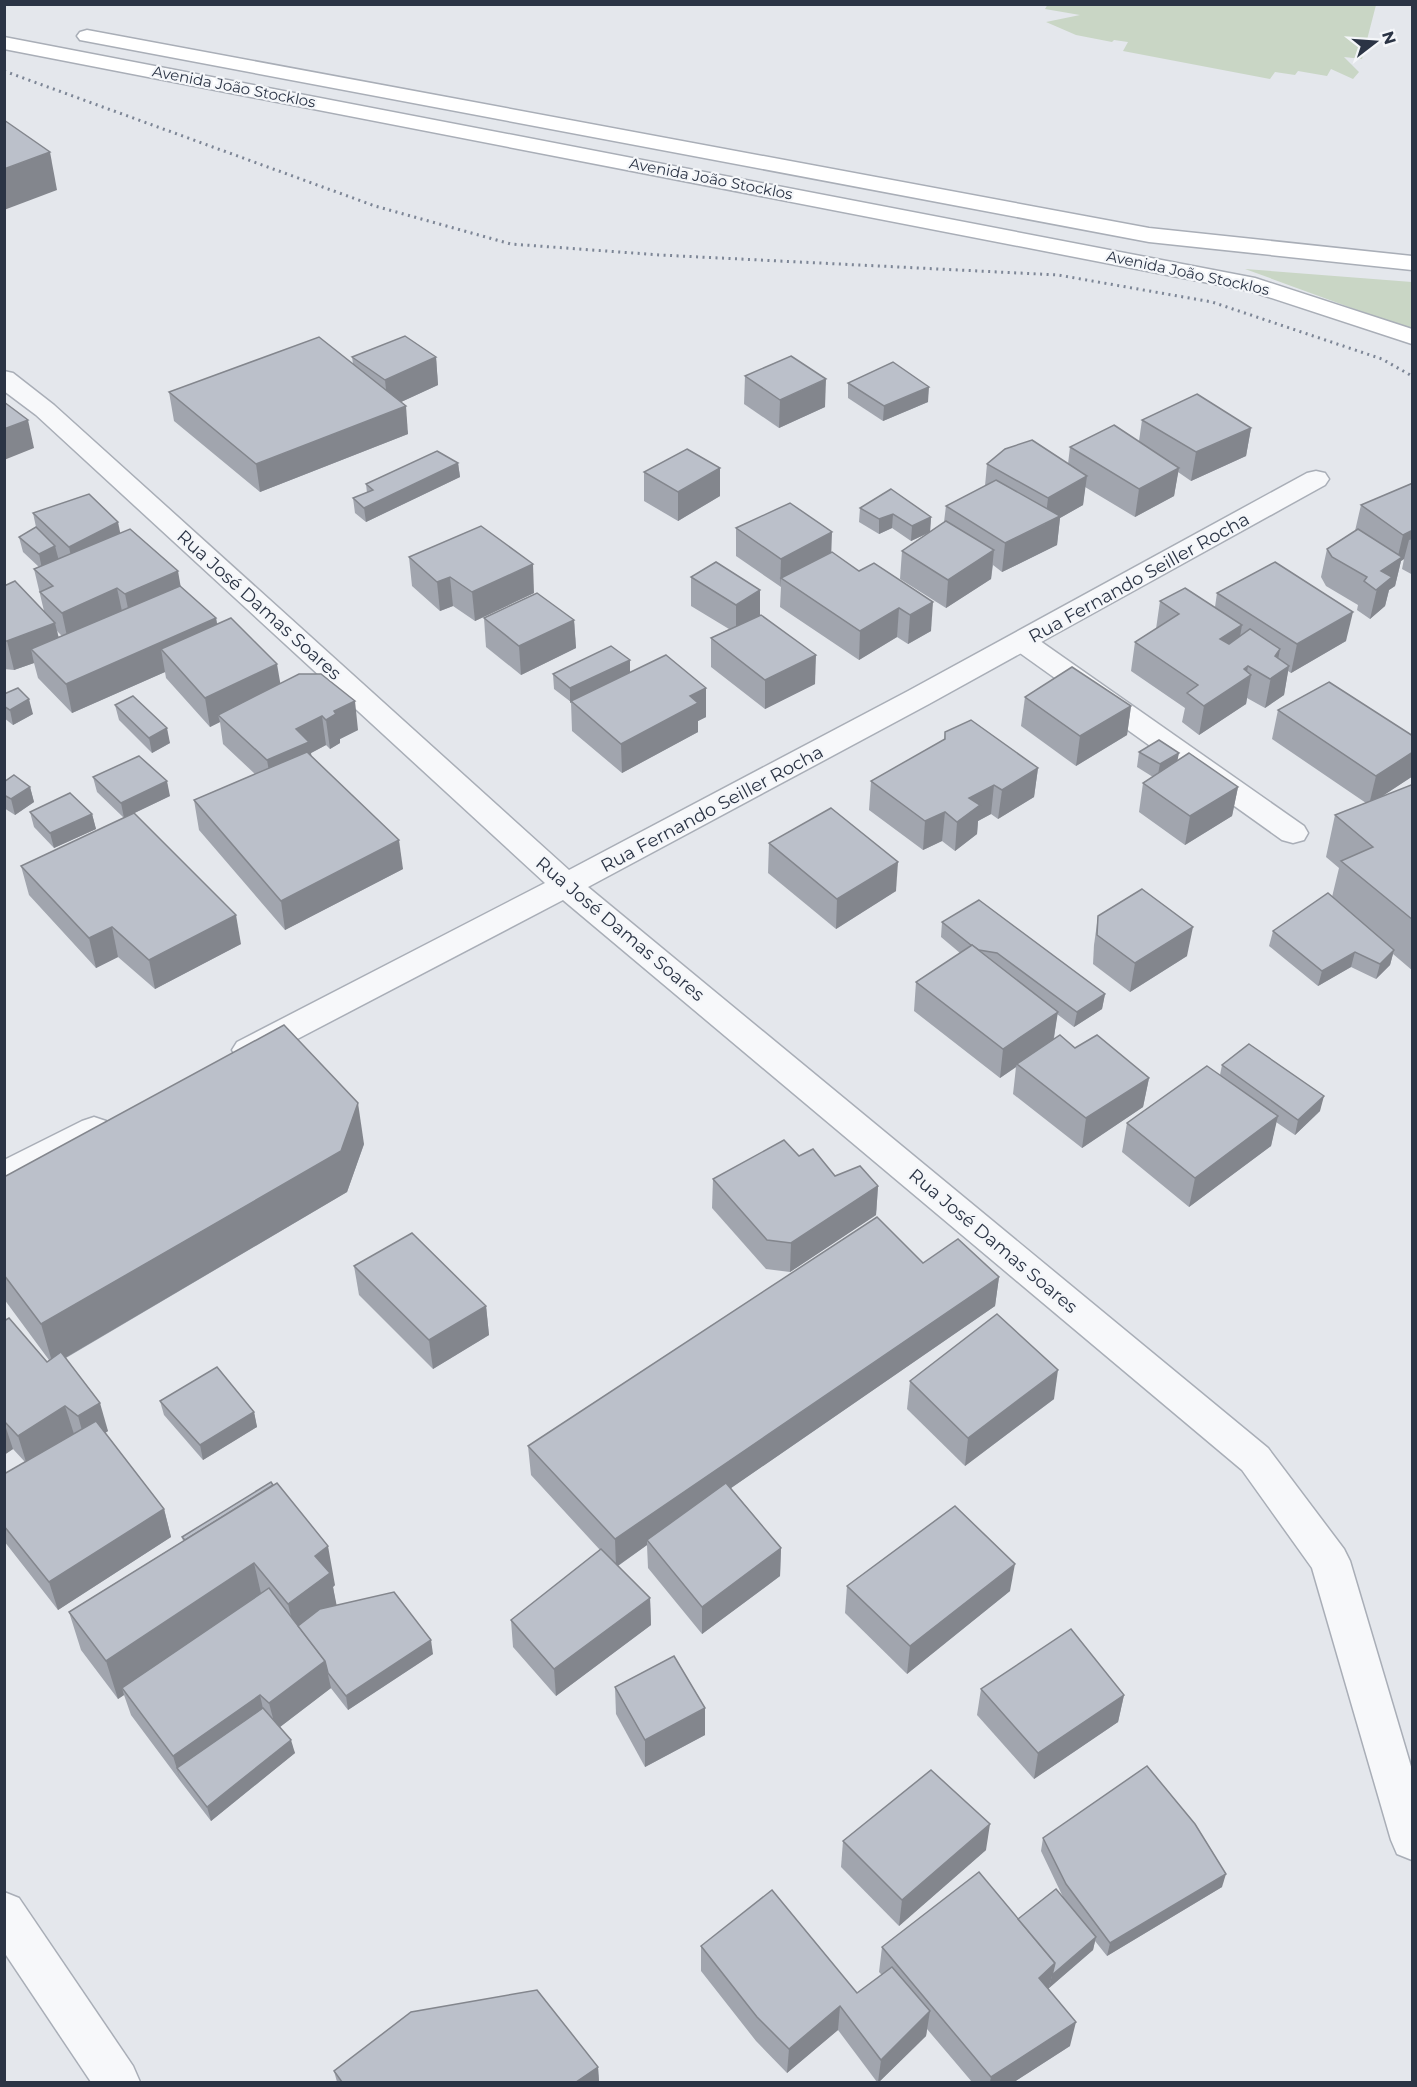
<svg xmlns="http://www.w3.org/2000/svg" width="1417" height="2087" font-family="Montserrat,sans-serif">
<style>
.green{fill:#c9d6c5}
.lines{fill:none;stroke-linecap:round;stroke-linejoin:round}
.lane-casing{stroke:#a9aeb7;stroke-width:3}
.street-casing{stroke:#a9aeb7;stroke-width:3}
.secondary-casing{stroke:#a9aeb7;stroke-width:3}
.lane{fill:#f7f8fa;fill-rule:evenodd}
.street{fill:#f7f8fa;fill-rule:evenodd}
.secondary{fill:#fff;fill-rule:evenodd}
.rail{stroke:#7d8696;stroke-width:3;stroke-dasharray:2 4.5;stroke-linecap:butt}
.wall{fill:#a1a5ae;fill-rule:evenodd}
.shaded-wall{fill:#83868d}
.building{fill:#bbc0ca;stroke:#83868d;stroke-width:1.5}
.labels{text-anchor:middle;stroke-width:4.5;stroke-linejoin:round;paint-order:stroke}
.far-street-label{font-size:15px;fill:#2b3445;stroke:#f4f6f9}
.street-label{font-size:18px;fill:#2b3445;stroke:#f4f6f9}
</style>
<rect width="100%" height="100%" fill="#e4e7ec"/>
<g class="green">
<polygon points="1048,4 1376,4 1376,5 1362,59 1344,57 1359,72 1353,79 1331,69 1327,76 1298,71 1295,75 1275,72 1270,79 1123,51 1128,42 1114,40 1112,42 1076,35 1046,22 1080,15 1045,9"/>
<polygon points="1245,269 1412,282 1412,330"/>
</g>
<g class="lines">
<g class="lane-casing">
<polygon id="lane" points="1023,633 1033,636 1304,826 1308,833 1304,840 1293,843 1282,840 1013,648 1009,642 1013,636"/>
</g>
<g class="street-casing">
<g id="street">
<polygon points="4,371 13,373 54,405 569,870 908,691 1307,473 1316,471 1325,473 1329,479 1325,485 929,704 588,887 1268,1448 1344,1549 1350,1561 1412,1770 1412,1860 1397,1854 1391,1840 1312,1568 1242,1470 563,900 261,1058 249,1062 237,1058 232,1050 237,1042 545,883 36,415 4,391"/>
<polygon points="94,1117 106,1121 111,1130 106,1139 16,1185 4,1189 4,1160 82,1121"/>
<polygon points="4,1892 19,1898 133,2066 140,2082 91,2082 4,1952"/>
</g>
</g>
<g class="secondary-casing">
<g id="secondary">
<polygon points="87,30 1149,228 1412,256 1412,270 1149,242 80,40 77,36 80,32"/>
<polygon points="4,37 1255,278 1412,329 1412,344 1250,291 4,49"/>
</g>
</g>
<use href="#lane" class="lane"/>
<use href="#street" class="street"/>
<use href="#secondary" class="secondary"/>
<polyline class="rail" points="4,71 375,206 511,244 660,255 1058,275 1212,302 1382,359 1412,376"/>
</g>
<g class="wall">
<polygon points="352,357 436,357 438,385 401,402 408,434 260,492 174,421 169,392 353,364"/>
<polygon points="745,376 825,407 779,428 744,404"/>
<polygon points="848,383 928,402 883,421 848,398"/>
<polygon points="1142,420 1251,428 1246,456 1191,481 1178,472 1174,496 1135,517 1085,487 1083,505 1060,518 1057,545 1002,572 993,565 991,579 946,608 900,579 902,551 944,522 946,506 985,486 987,464 1068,464 1070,447 1139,441"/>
<polygon points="458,463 460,477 366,522 355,513 353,498 367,493 366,484"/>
<polygon points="720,468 720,496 678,521 644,501 644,472"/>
<polygon points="1413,483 1413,575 1402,569 1404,559 1401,561 1395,586 1389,590 1385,606 1370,619 1357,610 1358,605 1326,586 1321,577 1327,549 1355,531 1361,505"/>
<polygon points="860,508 931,517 930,532 911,541 892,528 879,534 859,522"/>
<path d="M33,513l87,20 96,85 1,6 63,60 78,46 -18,9v4l-10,6 -4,-4 -15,8v3l92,113 -118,61 -86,-100 -5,-30 61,-26 -32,-30 -3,-22 -10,5 -44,-49 -1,-6 -93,41 -34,-35 -4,-15 -20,7 -10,-1v-83l40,25 -10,-42 5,-2 -16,-15 -4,-15 17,-10zM57,631l5,5 -3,2z"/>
<polygon points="736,528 831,553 931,631 908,644 897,637 859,660 780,607 781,587 736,556"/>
<polygon points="409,557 534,593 475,621 453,606 440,611 412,586"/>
<polygon points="691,577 760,590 760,615 815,684 765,709 711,667 711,638 729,629 691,606"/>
<polygon points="1217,593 1346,641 1291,673 1288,671 1284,695 1265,708 1247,698 1246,704 1199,735 1182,722 1185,708 1131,671 1135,642 1156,629 1160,601 1215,607"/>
<polygon points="484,618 574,620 576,648 521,675 486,647"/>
<polygon points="630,660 630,673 706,688 706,717 698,721 698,732 622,773 572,731 571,702 554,689 553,674"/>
<polygon points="4,694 33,714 13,725 4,718"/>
<polygon points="1025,697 1131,706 1127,735 1076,766 1021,726"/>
<polygon points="115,705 170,743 152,753 119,720"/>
<polygon points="1278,710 1413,736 1413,776 1382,796 1413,786 1413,971 1393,954 1390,965 1376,979 1351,967 1318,986 1269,946 1273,931 1332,897 1339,868 1326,857 1335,815 1366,803 1272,739"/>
<polygon points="945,732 1038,768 1034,797 998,819 991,814 978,821 977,834 955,851 942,841 923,850 869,810 871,781 944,740"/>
<polygon points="1139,752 1177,760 1238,787 1232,816 1185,845 1139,812 1143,783 1153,777 1137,767"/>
<polygon points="93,777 170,796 124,818 97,792"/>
<polygon points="4,782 30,787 34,802 15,815 4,808"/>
<polygon points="30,812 92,814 96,829 54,848 34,827"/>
<polygon points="769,843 896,891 836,929 768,873"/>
<polygon points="21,866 241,944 155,989 118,957 96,968 29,895"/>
<polygon points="1098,916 1187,956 1130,992 1093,964 1094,945"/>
<polygon points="942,922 1105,994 1102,1009 1074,1027 1057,1014 1054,1039 1149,1078 1143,1107 1082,1148 1013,1094 1016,1067 1000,1078 914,1011 916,982 960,953 941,937"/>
<polygon points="1222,1065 1320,1111 1295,1135 1276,1122 1271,1146 1189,1207 1122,1152 1127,1123 1220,1075"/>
<polygon points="364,1144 347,1192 66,1358 108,1431 105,1433 164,1509 171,1537 58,1610 4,1541 4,1474 25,1462 13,1449 4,1455 4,1321 47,1362 49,1360 4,1299 4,1177"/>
<polygon points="835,1176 878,1186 876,1215 790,1272 766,1269 712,1208 713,1179"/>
<polygon points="923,1263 999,1277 995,1306 731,1488 781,1548 780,1576 702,1634 648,1568 647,1545 618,1566 650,1598 651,1625 556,1696 513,1647 511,1620 600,1550 531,1475 528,1446"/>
<polygon points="354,1266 486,1306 489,1335 433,1369 359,1295"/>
<polygon points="910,1381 1054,1399 965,1466 907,1409"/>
<polygon points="160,1401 254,1412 257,1427 203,1460 164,1415"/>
<polygon points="182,1537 335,1585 333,1587 336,1605 433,1654 348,1710 330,1687 331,1688 280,1727 295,1753 211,1821 181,1782 131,1715 124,1695 118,1699 81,1650 69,1612 183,1541"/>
<polygon points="847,1586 1010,1591 907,1674 845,1613"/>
<polygon points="615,1687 705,1735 645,1767 616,1714"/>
<polygon points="981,1689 1124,1695 1118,1722 1034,1779 977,1715"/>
<polygon points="1043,1838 1222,1887 1107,1956 1095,1941 1093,1950 1048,1989 1070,2046 1014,2082 972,2082 927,2029 926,2036 879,2082 877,2082 838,2030 787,2073 756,2041 701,1971 701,1946 857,1993 882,1975 879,1972 882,1947 1018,1919 1063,1897 1041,1851"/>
<polygon points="843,1841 986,1850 899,1926 841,1867"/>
<polygon points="598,2067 599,2082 337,2082 334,2071"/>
</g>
<g class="shaded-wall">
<polygon points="50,152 57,190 4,210 4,169"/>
<polygon points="436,357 438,385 388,408 385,380"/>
<polygon points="826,379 825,407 779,428 780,400"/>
<polygon points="929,387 928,402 883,421 884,406"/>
<polygon points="406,406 408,434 260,492 256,464"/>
<polygon points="28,420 34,448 4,460 4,429"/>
<polygon points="1251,428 1246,456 1191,481 1196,452"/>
<polygon points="458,463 460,477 366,522 364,508"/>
<polygon points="720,468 720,496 678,521 678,492"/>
<polygon points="1179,468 1174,496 1135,517 1139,489"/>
<polygon points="1087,476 1083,505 1060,518 1057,545 1002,572 1005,543 1045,524 1048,498"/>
<polygon points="893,514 892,528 879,534 879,519"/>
<polygon points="931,517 930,532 911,541 912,526"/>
<polygon points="118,522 124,551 75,576 69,547"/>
<polygon points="1413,530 1413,539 1409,540 1404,559 1401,561 1395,586 1389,590 1385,606 1370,619 1381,571 1397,560 1403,535"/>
<polygon points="832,532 831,561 781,578 780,587 781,559"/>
<polygon points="55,546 59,561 42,569 39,554"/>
<polygon points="994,550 991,579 946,608 948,580"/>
<polygon points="533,564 534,593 475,621 472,592"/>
<polygon points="178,571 183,600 131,623 125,594"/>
<polygon points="450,577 453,606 440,611 437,582"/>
<polygon points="117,588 123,616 68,641 62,613"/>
<polygon points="760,590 760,619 736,633 736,605"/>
<polygon points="933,602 931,631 908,644 910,615"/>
<polygon points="899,608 897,637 859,660 860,631"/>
<polygon points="1353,612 1346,641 1291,673 1297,644"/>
<polygon points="216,618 221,647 161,649 165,672 72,713 66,684"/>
<polygon points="574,620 576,648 521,675 519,646"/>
<polygon points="55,623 62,652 31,649 34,663 14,670 7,641"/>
<polygon points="1242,625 1237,654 1220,639"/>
<polygon points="1280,649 1275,676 1289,666 1284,695 1265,708 1275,656"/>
<polygon points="816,655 815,684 765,709 765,680"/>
<polygon points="630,660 630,675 570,703 570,688"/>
<polygon points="277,664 282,693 218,715 220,722 210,727 205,698"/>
<polygon points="1248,666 1246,679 1251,675 1246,704 1199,735 1204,706"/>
<polygon points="706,688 706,717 698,721 698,732 622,773 621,744 690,696"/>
<polygon points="29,699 33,714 13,725 10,710"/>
<polygon points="355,701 358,730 340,739 340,743 330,749 326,720 334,711"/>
<polygon points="1131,706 1127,735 1076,766 1080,736"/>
<polygon points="322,716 326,745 311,753 314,771 272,789 267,760 296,729"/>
<polygon points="167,728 170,743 152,753 149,738"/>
<polygon points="1413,752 1413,776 1369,805 1376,776"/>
<polygon points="1179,753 1176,768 1157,779 1160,764"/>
<polygon points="1038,768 1034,797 998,819 1002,790"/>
<polygon points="167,781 170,796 124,818 121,803"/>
<polygon points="994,785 991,814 978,821 977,834 955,851 957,822 969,798"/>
<polygon points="30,787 34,802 15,815 11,799"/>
<polygon points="1238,787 1232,816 1185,845 1190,816"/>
<polygon points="945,812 942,841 923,850 925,821"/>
<polygon points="92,814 96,829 54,848 50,833"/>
<polygon points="399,840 403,869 285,930 281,901"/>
<polygon points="898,862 896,891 836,929 837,899"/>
<polygon points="236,915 241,944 155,989 149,960"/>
<polygon points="112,927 118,957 96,968 89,938"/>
<polygon points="1193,927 1187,956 1130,992 1135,963"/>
<polygon points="1394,950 1390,965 1376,979 1380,964"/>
<polygon points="1355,952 1351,967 1318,986 1322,971"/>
<polygon points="1105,994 1102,1009 1074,1027 1077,1012"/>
<polygon points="1058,1012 1053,1042 1017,1064 1016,1067 1000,1078 1003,1049"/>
<polygon points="1149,1078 1143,1107 1082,1148 1086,1118"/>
<polygon points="1324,1096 1320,1111 1295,1135 1298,1120"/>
<polygon points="358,1103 364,1144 347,1192 53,1365 41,1324"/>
<polygon points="1278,1116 1271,1146 1189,1207 1195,1178"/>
<polygon points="878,1186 876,1215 790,1272 791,1243"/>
<polygon points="999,1277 995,1306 650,1544 647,1540 647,1545 616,1567 615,1539"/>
<polygon points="486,1306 489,1335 433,1369 429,1340"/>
<polygon points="1058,1370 1054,1399 965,1466 968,1438"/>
<polygon points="100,1403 108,1431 86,1445 78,1416"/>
<polygon points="65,1406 74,1434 27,1465 18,1436"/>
<polygon points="254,1412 257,1427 203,1460 200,1445"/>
<polygon points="4,1422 13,1449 4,1455"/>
<polygon points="164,1509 171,1537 58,1610 49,1582"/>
<polygon points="328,1546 335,1585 333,1587 338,1612 294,1629 288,1604 315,1556"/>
<polygon points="781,1548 780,1576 702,1634 702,1607"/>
<polygon points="254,1563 263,1602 122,1688 124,1695 118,1699 106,1661"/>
<polygon points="1015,1564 1010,1591 907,1674 910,1646"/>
<polygon points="650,1598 651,1625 556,1696 554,1669"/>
<polygon points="431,1640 433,1654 348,1710 346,1696"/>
<polygon points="325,1661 331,1688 276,1730 269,1703"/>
<polygon points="260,1695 266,1722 177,1768 181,1782 173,1756"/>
<polygon points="1124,1695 1118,1722 1034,1779 1038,1753"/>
<polygon points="705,1708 705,1735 645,1767 645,1740"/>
<polygon points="291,1740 295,1753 211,1821 207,1807"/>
<polygon points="990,1824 986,1850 899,1926 902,1900"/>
<polygon points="1226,1874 1222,1887 1107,1956 1110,1943"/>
<polygon points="1096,1937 1093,1950 1049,1988 1052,1975"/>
<polygon points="1055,1963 1049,1988 1033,2003 1039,1978"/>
<polygon points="840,2006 838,2030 787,2073 789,2049"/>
<polygon points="930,2011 926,2036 879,2082 878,2082 881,2060"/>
<polygon points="1076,2022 1070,2046 1014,2082 990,2082 991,2077"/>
<polygon points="598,2067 599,2082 576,2082"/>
</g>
<g class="building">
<polygon points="4,120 50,152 4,169"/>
<polygon points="405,336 436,357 385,380 352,357"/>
<polygon points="319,337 406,406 256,464 169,392"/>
<polygon points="791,356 826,379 780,400 745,376"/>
<polygon points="893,362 929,387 884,406 848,383"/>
<polygon points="1197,394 1251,428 1196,452 1142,420"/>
<polygon points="4,402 28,420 4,429"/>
<polygon points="1114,425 1179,468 1139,489 1070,447"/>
<polygon points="1032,440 1087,476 1048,498 987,464 1005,449"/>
<polygon points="687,449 720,468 678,492 644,472"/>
<polygon points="437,451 458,463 364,508 353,498 373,490 366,484"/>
<polygon points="996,480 1060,516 1005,543 946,506"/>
<polygon points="1413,483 1413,530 1403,535 1361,505"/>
<polygon points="891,489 931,517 912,526 893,514 879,519 860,508"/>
<polygon points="89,494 118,522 69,547 33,513"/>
<polygon points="790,503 832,532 781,559 736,528"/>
<polygon points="946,521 994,550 948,580 902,551"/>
<polygon points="481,526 533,564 472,592 450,577 437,582 409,557"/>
<polygon points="36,527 55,546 39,554 19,537"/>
<polygon points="130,529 178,571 125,594 117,588 62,613 40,592 53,586 34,569"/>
<polygon points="1358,529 1402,557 1381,571 1392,577 1376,590 1364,581 1367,577 1332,557 1327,549"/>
<polygon points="832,552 859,571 874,563 933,602 910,615 899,608 860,631 781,578"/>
<polygon points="716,562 760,590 736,605 691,577"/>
<polygon points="1275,562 1353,612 1297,644 1217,593"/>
<polygon points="15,581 55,623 7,641 4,641 4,586"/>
<polygon points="180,586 216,618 66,684 31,649"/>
<polygon points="1185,588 1242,625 1220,639 1229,644 1250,629 1280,649 1275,656 1289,666 1270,679 1248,666 1244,669 1251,675 1204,706 1187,693 1198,685 1135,642 1179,614 1160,601"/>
<polygon points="537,593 574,620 519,646 484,618"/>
<polygon points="761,615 816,655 765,680 711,638"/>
<polygon points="231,618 277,664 205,698 161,649"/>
<polygon points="611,646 630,660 570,688 553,674"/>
<polygon points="666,655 706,688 690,696 698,703 621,744 571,701"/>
<polygon points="1072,667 1131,706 1080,736 1025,697"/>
<polygon points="299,674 321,674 355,701 334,711 336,714 326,720 322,716 296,729 309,742 267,760 218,715"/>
<polygon points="1329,682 1413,736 1413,752 1376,776 1278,710"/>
<polygon points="18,688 29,699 10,710 4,706 4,694"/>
<polygon points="133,696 167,728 149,738 115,705"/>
<polygon points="971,720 1038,768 1002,790 994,785 969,798 980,805 957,822 945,812 925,821 871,781 945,739 945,732"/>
<polygon points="1159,740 1179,753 1160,764 1139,752"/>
<polygon points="307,752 399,840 281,901 194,800"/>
<polygon points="1189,753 1238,787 1190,816 1143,783"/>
<polygon points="139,756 167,781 121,803 93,777"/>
<polygon points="14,775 30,787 11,799 4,795 4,782"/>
<polygon points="1411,785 1413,786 1413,920 1341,861 1373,847 1335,815"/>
<polygon points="70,793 92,814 50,833 30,812"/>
<polygon points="831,808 898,862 837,899 769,843"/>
<polygon points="134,813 236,915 149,960 112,927 89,938 21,866"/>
<polygon points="1142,889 1193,927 1135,963 1097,935 1098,916"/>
<polygon points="1328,893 1394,950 1380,964 1355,952 1322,971 1273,931"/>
<polygon points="979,900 1105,994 1077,1012 997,953 979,950 972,945 971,945 942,922"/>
<polygon points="972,945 1058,1012 1003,1049 916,982"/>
<polygon points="284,1025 358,1103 341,1151 41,1324 4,1275 4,1177"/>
<polygon points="1060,1035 1075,1048 1097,1035 1149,1078 1086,1118 1017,1064"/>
<polygon points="1249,1044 1324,1096 1298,1120 1222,1065"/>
<polygon points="1207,1066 1278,1116 1195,1178 1127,1123"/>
<polygon points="784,1140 799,1156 813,1149 835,1176 860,1166 878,1186 791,1243 767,1240 713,1179"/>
<polygon points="877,1217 923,1263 958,1239 999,1277 615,1539 528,1446"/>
<polygon points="412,1233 486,1306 429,1340 354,1266"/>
<polygon points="997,1314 1058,1370 968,1438 910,1381"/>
<polygon points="9,1318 47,1362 61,1352 100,1403 78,1416 65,1406 18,1436 4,1421 4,1321"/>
<polygon points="217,1367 254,1412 200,1445 160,1401"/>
<polygon points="96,1421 164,1509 49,1582 4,1526 4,1474"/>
<polygon points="271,1482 273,1485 185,1540 182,1537"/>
<polygon points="277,1483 328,1546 315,1556 330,1573 288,1604 254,1563 106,1661 69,1612"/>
<polygon points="726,1483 781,1548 702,1607 647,1540"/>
<polygon points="955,1506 1015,1564 910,1646 847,1586"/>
<polygon points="601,1549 650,1598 554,1669 511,1620"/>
<polygon points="269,1588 325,1661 269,1703 260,1695 173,1756 122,1688"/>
<polygon points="394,1592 431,1640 346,1696 328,1673 325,1661 298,1626 320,1609"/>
<polygon points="1071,1629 1124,1695 1038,1753 981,1689"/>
<polygon points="674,1656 705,1708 645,1740 615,1687"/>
<polygon points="263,1708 291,1740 207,1807 177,1768"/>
<polygon points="1147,1766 1195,1824 1226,1874 1110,1943 1066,1884 1043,1838"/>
<polygon points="931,1770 990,1824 902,1900 843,1841"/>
<polygon points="979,1872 1055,1963 1039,1978 1076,2022 991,2077 882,1947"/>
<polygon points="1056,1889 1096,1937 1052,1975 1055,1963 1018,1919"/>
<polygon points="772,1890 857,1993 892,1967 930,2011 881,2060 840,2006 789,2049 757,2017 701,1946"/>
<polygon points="537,1990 598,2067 576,2082 342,2082 334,2071 411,2012"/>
</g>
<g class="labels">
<g class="far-street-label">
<text transform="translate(234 87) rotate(11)" y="5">Avenida João Stocklos</text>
<text transform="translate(711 179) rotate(11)" y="5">Avenida João Stocklos</text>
<text transform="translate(1188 273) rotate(12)" y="5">Avenida João Stocklos</text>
</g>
<g class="street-label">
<text transform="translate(1139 578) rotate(-29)" y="6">Rua Fernando Seiller Rocha</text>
<text transform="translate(259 605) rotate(42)" y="6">Rua José Damas Soares</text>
<text transform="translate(712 809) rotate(-28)" y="6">Rua Fernando Seiller Rocha</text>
<text transform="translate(620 929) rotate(40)" y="6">Rua José Damas Soares</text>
<text transform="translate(993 1241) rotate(40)" y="6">Rua José Damas Soares</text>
</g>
</g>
<rect width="1417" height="2087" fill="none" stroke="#2b3445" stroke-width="12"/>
<g transform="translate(1375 42) rotate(73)" stroke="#f4f6f9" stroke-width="4.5" paint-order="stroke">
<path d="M0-4.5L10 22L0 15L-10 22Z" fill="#2b3445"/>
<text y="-9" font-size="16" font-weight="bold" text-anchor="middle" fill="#2b3445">N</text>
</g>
</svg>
